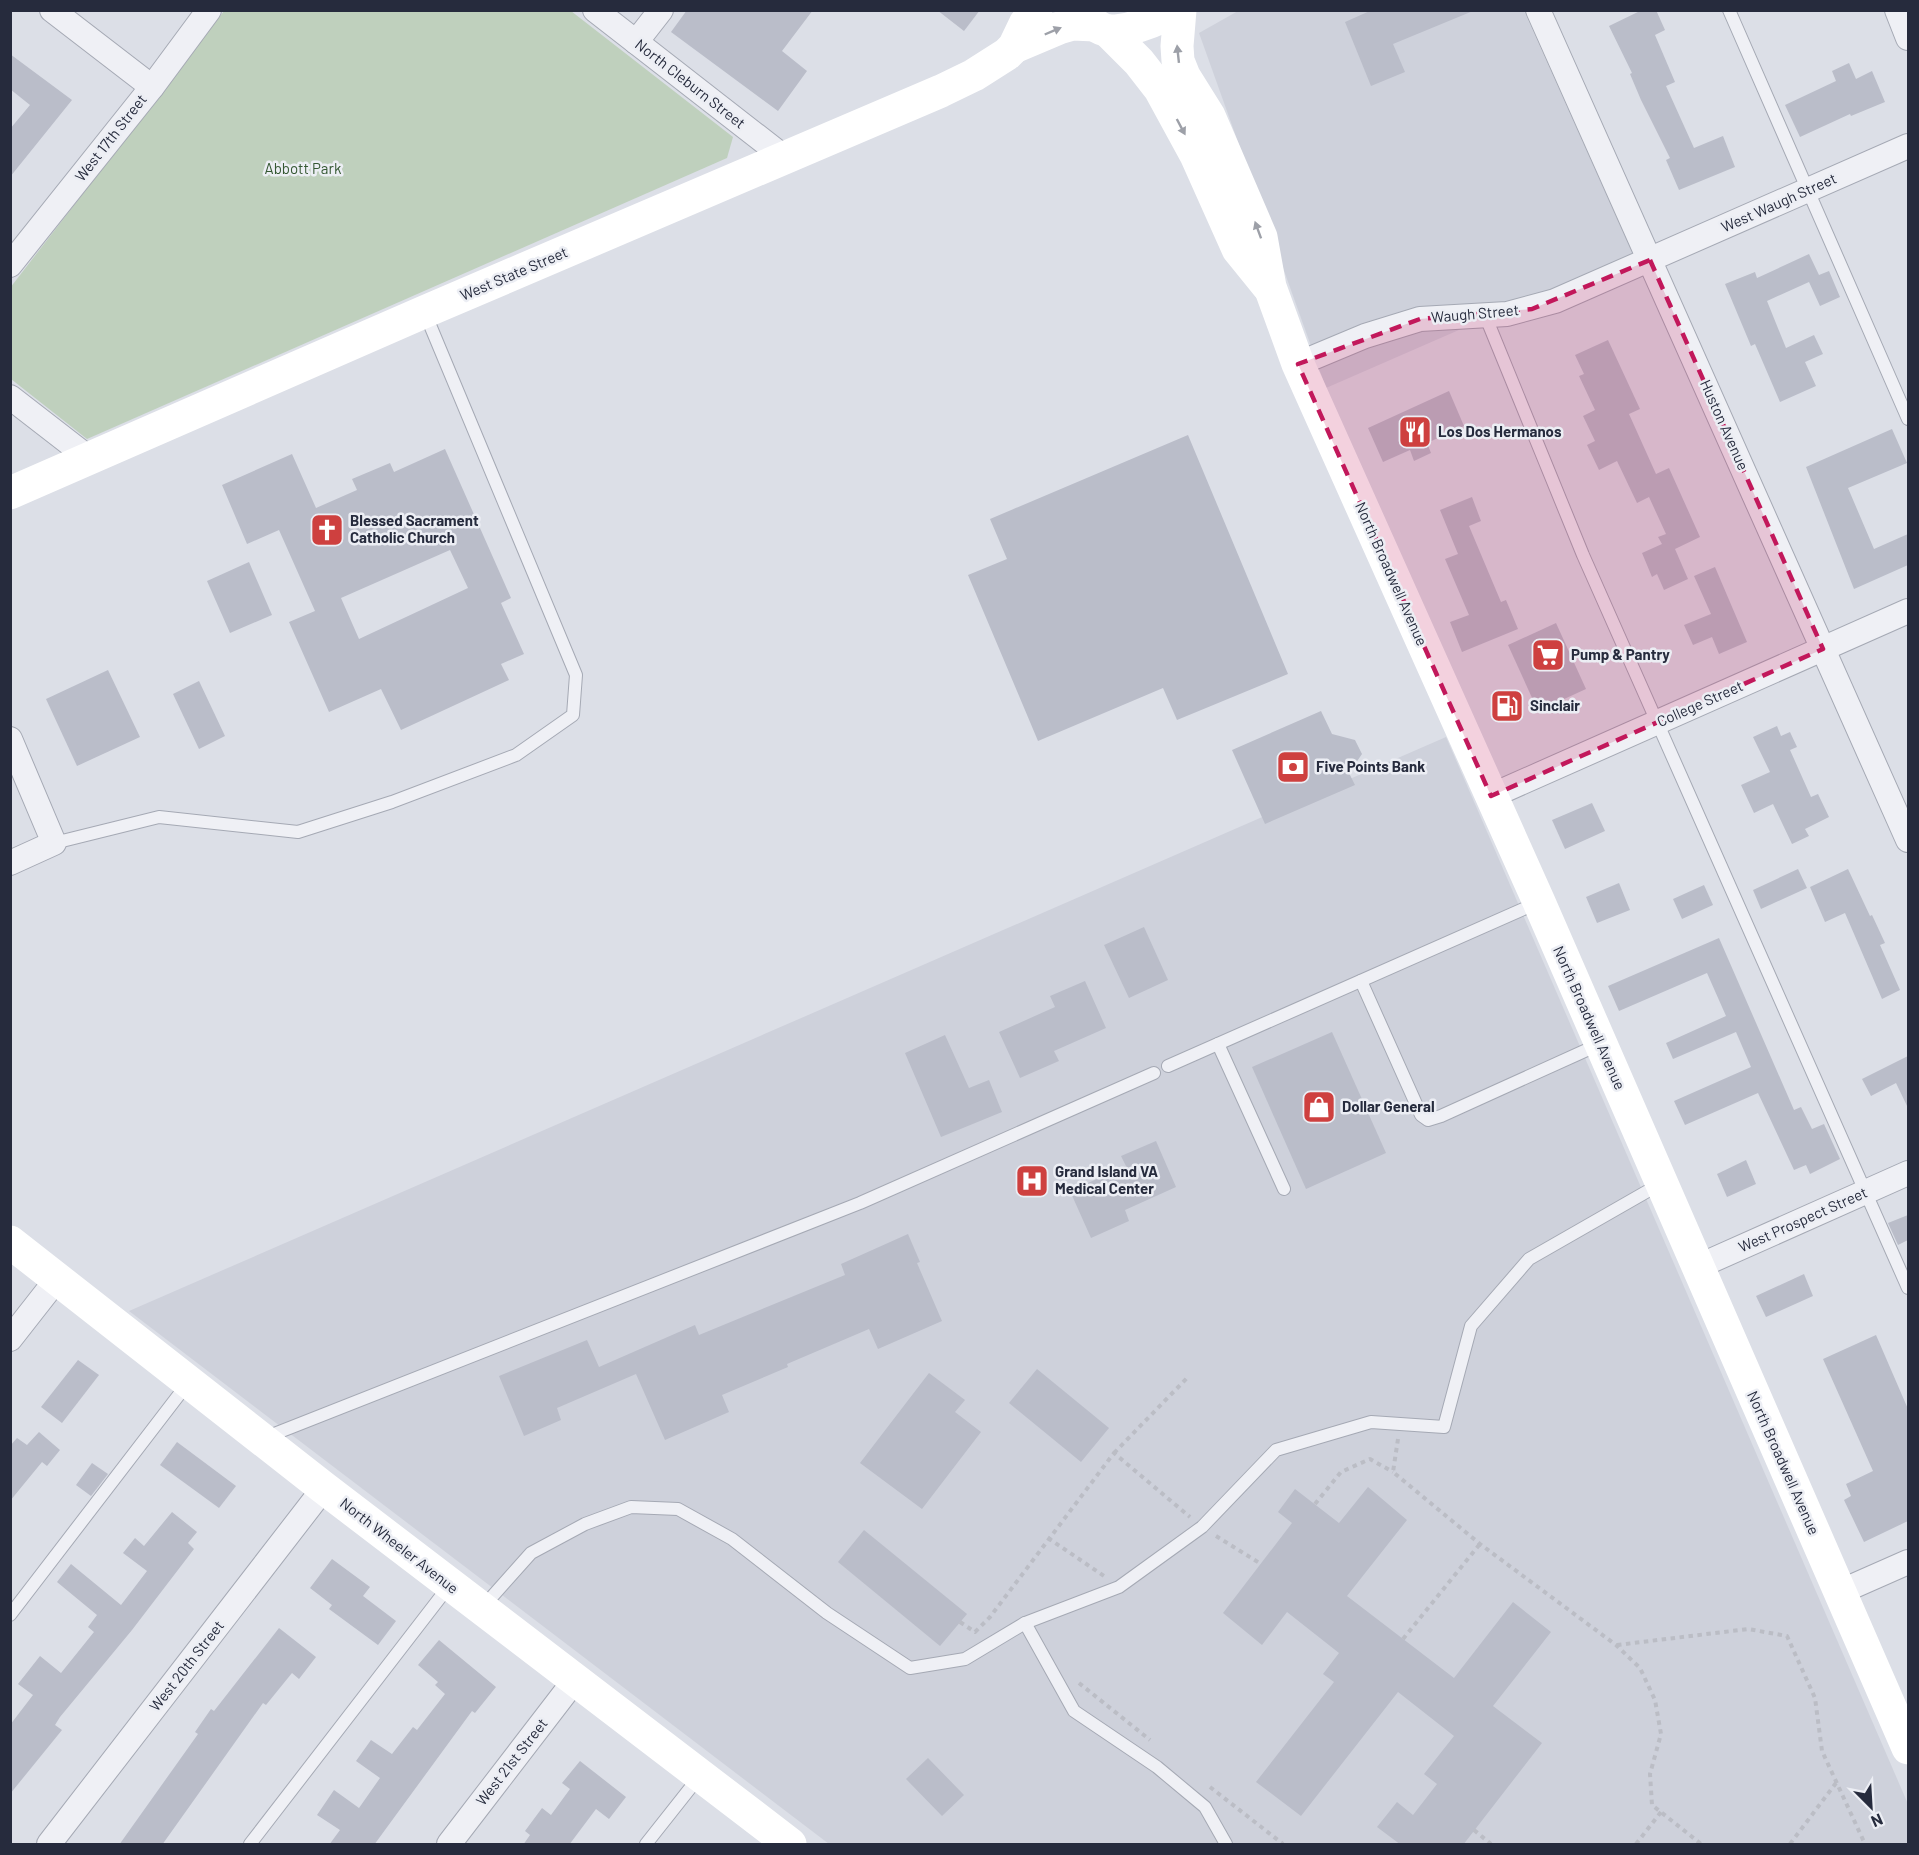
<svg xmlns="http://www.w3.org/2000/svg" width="1919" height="1855" font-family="Barlow,sans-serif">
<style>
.built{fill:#ced1db}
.green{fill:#bfd0bd}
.building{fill:#babdc9;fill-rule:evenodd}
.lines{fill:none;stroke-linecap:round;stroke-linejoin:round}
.lane-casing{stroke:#a5a9b4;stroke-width:14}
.street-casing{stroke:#a5a9b4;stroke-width:26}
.path{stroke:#bbbdc5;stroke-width:4;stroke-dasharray:4.5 4.5;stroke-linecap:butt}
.lane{stroke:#eff0f5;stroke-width:12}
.street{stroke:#eff0f5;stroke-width:24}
.secondary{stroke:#fff;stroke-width:33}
.oneway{fill:#9da0a8}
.marked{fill:#c2185b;fill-opacity:0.2;stroke:#c2185b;stroke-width:4.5;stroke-dasharray:12 8;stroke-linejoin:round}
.labels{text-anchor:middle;stroke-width:5;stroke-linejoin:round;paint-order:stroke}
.street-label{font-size:15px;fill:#262b3d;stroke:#eceef4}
.park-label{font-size:15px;fill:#355833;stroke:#eceef4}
.poi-label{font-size:15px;font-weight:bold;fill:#262b3d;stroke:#eceef4;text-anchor:start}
</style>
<rect width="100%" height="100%" fill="#dcdfe7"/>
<g class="built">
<polygon points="1238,11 1524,11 1633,254 1326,388 1199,33"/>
<polygon points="1446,737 1908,1804 1908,1844 829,1844 129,1311"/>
</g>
<polygon class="green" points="224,11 571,11 733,137 727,158 87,439 11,379 10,288"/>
<g class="building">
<polygon points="687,10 813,10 782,51 807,71 778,111 671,32"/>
<polygon points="937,10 980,10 964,31"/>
<polygon points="1372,10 1473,10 1473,11 1393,44 1405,72 1371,86 1345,22"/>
<polygon points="1642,10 1656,10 1665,30 1655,35 1675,82 1666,86 1694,148 1723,136 1735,167 1679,190 1666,160 1670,158 1641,100 1630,74 1632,73 1609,26"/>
<polygon points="10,54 72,100 10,177 10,129 30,105 10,89"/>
<polygon points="1849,63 1856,79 1872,71 1885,102 1851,116 1850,114 1800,137 1785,105 1836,81 1832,71"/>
<polygon points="1809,254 1819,275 1829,271 1840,297 1820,306 1809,282 1767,301 1786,348 1814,335 1823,354 1805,362 1816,386 1780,402 1755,344 1751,346 1725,284 1755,272 1757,278"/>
<polygon points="1608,340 1640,409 1629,414 1656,474 1669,468 1700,537 1675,549 1688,579 1664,590 1657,574 1652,577 1642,553 1662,544 1658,537 1666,534 1649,497 1637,503 1617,461 1599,470 1587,445 1595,441 1583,416 1595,410 1579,376 1584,374 1575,355"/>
<polygon points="1449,391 1464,426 1427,443 1431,453 1414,461 1410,450 1383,462 1368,428"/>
<polygon points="1892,429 1907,463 1848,488 1874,549 1908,534 1908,565 1854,589 1806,467"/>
<polygon points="1188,435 1288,674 1177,720 1163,688 1038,741 968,575 1007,559 990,519"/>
<path d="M445,449l66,149 -10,5 23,51 -23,10 8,16 -108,50 -20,-41 -52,23 -40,-90 26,-11 -36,-81 -32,14 -25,-59 70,-31 24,54 41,-18 -5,-11 38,-16 4,9zM450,550l18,38 -109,51 -18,-41z"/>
<polygon points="1472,497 1481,521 1469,526 1501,602 1506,600 1518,629 1462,652 1450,622 1469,615 1445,559 1458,554 1440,510"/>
<polygon points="249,562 272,615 230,633 207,581"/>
<polygon points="1715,567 1747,642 1719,654 1712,637 1693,645 1684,625 1711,614 1694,576"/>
<polygon points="1556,623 1586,689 1538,711 1508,645"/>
<polygon points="108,670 140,737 77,766 46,699"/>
<polygon points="199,681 225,736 199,749 173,694"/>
<polygon points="1321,711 1332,734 1355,740 1362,754 1349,773 1355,785 1265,824 1232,750"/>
<polygon points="1777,726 1781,736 1790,732 1797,747 1790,750 1811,797 1818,794 1829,817 1805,829 1809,836 1792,844 1773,804 1754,813 1741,785 1770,772 1753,737"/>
<polygon points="1592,803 1605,831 1565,849 1552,820"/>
<polygon points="1798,869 1807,888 1761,909 1753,890"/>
<polygon points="1848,869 1870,916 1872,915 1885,943 1880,945 1900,990 1882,999 1845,913 1825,922 1810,887"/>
<polygon points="1619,883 1630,910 1597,923 1586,897"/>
<polygon points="1704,885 1713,905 1682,919 1673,899"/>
<polygon points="1144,927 1168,980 1129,998 1104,945"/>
<polygon points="1719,938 1794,1110 1801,1107 1812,1129 1824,1124 1840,1159 1810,1174 1806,1165 1794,1170 1758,1093 1685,1125 1674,1101 1751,1067 1736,1032 1673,1059 1666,1043 1726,1016 1707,973 1619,1011 1608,986"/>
<polygon points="1085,981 1106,1028 1054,1051 1059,1061 1020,1078 999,1032 1055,1007 1050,996"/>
<polygon points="1332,1032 1386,1153 1306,1189 1252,1067"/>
<polygon points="945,1035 969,1088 989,1080 1002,1112 941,1137 905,1053"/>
<polygon points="1908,1056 1908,1108 1896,1083 1871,1096 1862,1079"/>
<polygon points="1156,1141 1176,1187 1125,1210 1129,1221 1091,1238 1070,1191 1126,1166 1121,1156"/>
<polygon points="1746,1160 1756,1184 1727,1197 1717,1174"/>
<polygon points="1908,1215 1908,1240 1898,1245 1888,1223"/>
<polygon points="908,1234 920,1262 917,1263 942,1321 878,1349 869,1329 787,1364 788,1367 722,1395 729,1412 665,1440 636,1374 557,1408 561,1420 524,1436 499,1376 587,1340 599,1367 695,1325 699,1335 845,1275 841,1264"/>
<polygon points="1804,1274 1813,1296 1766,1317 1756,1296"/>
<polygon points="1876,1335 1908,1409 1908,1521 1864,1542 1844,1500 1851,1496 1846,1484 1873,1471 1823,1359"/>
<polygon points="78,1360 99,1375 62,1423 41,1407"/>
<polygon points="1037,1369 1109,1428 1081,1462 1009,1403"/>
<polygon points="929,1373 965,1400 955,1412 981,1432 922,1509 860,1463"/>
<polygon points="39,1432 60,1450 47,1466 42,1462 10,1501 10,1446 17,1438 27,1445"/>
<polygon points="177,1442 236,1486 219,1508 160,1465"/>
<polygon points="92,1463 108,1474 91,1496 76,1485"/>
<polygon points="1368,1487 1407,1520 1347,1596 1454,1678 1513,1602 1551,1632 1493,1706 1542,1743 1463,1845 1401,1845 1377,1827 1397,1802 1413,1815 1437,1784 1424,1774 1454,1736 1398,1692 1301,1816 1256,1782 1334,1682 1323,1674 1339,1653 1287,1612 1262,1645 1223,1613 1292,1523 1278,1512 1295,1489 1339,1523"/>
<polygon points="172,1512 197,1532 188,1543 194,1549 132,1630 60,1717 55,1725 62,1730 10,1794 10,1725 33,1695 18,1684 40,1656 61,1673 94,1632 88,1627 97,1615 57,1582 71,1564 121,1605 147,1571 123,1553 135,1538 144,1546"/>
<polygon points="864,1530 967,1614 940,1646 838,1562"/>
<polygon points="332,1559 370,1587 363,1596 396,1621 378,1645 329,1609 332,1605 310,1588"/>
<polygon points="279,1628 316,1657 299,1679 292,1673 266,1705 263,1703 162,1845 119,1845 198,1734 195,1732 211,1709 214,1711"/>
<polygon points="439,1640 496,1687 475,1713 472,1711 374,1845 329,1845 340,1830 317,1815 334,1790 359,1808 380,1778 356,1761 371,1740 392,1754 413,1727 417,1730 445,1694 435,1685 438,1682 418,1665"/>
<polygon points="928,1758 964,1795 942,1816 906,1779"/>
<polygon points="580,1761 626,1797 609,1819 596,1809 569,1845 523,1845 530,1835 525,1831 542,1808 551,1815 570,1789 562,1783"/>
</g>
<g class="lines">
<g class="lane-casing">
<g id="lane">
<polyline points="1729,10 1908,419"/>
<polyline points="1485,315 1583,555 1908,1288"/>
<polyline points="54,843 159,817 298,832 392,802 516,755 573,715 576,675 425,313"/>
<polyline points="1361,981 1421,1115 1428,1120 1441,1116 1600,1044"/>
<polyline points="1218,1044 1284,1189"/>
<polyline points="1168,1066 1537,903"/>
<polyline points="264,1438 860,1203 1154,1073"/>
<polyline points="482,1608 531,1553 585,1524 631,1507 678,1509 732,1539 827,1613 910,1668 965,1659 1025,1623 1119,1587 1202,1527 1276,1450 1371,1422 1444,1427 1471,1326 1529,1259 1660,1184"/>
<polyline points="10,1615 188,1383"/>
<polyline points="1025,1623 1074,1711 1157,1767 1205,1807 1226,1844"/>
<polyline points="250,1844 449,1586"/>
<polyline points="646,1844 699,1777"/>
</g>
</g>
<g class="street-casing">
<g id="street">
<polyline points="52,10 152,87"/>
<polyline points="595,10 785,158"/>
<polyline points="1538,10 1908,840"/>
<polyline points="1897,10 1908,38"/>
<polyline points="636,42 661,10"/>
<polyline points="10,265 152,87 209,10"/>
<polyline points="1298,364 1365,336 1420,319 1507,314 1555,301 1908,146"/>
<polyline points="10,397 90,459"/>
<polyline points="10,739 54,843 10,863"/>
<polyline points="1491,796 1908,611"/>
<polyline points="1697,1267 1908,1173"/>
<polyline points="10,1339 57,1279"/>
<polyline points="1840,1592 1908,1562"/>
<polyline points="49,1844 324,1488"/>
<polyline points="449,1844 575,1680"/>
</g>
</g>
<g class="path">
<polyline points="1398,1439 1393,1472 1480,1544 1616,1645 1640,1668 1655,1700 1661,1734 1650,1774 1652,1805 1701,1844"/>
<polyline points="1114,1453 1187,1378"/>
<polyline points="1315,1504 1341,1472 1370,1459 1393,1472"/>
<polyline points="1216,1536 1261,1564"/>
<polyline points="1048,1538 1104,1576"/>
<polyline points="960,1622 975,1632 990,1617 1114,1453 1190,1517"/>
<polyline points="1403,1639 1480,1544"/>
<polyline points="1617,1645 1748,1629 1787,1636 1815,1698 1822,1751 1865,1844"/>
<polyline points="1079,1683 1150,1740"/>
<polyline points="1210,1787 1283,1844"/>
<polyline points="1474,1830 1491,1844"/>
<polyline points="1636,1844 1661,1812"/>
<polyline points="1790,1844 1836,1783"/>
</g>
<use href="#lane" class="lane"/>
<use href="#street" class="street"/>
<g class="secondary">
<path d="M1079,10c8,8 16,17 26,20 15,5 55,-10 67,-20"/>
<polyline points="1180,10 1177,46 1178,61 1184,76 1209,116 1261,237 1270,287 1298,364 1539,902 1908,1748"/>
<polyline points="1108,31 1139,62 1160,89 1196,155 1238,249 1268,286"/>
<polyline points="1014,47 1059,28 1073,24 1095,25"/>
<polyline points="10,493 424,312 941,91 974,75 1007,54 1014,47 1025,24 1036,10"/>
<polyline points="10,1242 324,1488 790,1844"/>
</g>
</g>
<defs><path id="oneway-solid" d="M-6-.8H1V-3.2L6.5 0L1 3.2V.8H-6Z" transform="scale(1.5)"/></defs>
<g class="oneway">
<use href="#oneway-solid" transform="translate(1053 31) rotate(-23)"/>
<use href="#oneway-solid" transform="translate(1178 54) rotate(-96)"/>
<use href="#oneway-solid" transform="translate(1181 127) rotate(62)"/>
<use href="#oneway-solid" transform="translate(1258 230) rotate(-110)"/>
</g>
<path class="marked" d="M1650,260l173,389 -332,147 -193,-432 122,-45 112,-10z"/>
<defs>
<g id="restaurant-square" transform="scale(1.725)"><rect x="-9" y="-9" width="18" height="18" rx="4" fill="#ce403f" stroke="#eceef4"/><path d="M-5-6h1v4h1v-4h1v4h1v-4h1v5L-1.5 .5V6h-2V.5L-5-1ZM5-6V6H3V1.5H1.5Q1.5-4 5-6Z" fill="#fff"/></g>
<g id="church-square" transform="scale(1.725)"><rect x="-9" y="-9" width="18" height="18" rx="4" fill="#ce403f" stroke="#eceef4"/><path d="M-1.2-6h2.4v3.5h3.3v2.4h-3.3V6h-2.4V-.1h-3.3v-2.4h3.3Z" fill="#fff"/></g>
<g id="supermarket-square" transform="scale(1.725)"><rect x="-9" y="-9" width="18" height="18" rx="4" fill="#ce403f" stroke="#eceef4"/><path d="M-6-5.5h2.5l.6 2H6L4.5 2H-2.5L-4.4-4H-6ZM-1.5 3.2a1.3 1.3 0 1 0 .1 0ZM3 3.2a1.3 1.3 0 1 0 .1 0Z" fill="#fff"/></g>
<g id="fuel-square" transform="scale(1.725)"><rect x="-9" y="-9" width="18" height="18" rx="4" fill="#ce403f" stroke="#eceef4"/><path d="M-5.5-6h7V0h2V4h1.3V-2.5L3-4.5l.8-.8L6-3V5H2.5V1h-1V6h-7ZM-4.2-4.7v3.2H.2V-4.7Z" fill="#fff"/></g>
<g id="bank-square" transform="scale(1.725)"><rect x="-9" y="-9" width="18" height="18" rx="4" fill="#ce403f" stroke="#eceef4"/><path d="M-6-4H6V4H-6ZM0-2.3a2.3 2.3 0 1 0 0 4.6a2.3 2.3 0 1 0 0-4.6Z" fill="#fff"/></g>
<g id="shop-square" transform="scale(1.725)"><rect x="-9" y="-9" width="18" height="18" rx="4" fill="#ce403f" stroke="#eceef4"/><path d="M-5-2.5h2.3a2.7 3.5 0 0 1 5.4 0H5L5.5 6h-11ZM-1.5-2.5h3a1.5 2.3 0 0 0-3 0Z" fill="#fff"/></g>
<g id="hospital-square" transform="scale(1.725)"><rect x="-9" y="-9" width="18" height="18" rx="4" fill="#ce403f" stroke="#eceef4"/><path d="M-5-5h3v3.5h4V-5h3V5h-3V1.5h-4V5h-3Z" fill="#fff"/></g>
</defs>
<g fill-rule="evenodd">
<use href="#restaurant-square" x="1415" y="432"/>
<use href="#church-square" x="327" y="530"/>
<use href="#supermarket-square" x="1548" y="655"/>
<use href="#fuel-square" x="1507" y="706"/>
<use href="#bank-square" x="1293" y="767"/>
<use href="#shop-square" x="1319" y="1107"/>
<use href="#hospital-square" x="1032" y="1181"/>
</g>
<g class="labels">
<g class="street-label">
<text transform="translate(690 84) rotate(38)" y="5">North Cleburn Street</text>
<text transform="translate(111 138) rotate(-52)" y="5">West 17th Street</text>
<text transform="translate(1779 203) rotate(-24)" y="5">West Waugh Street</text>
<text transform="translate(514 274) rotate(-23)" y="5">West State Street</text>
<text transform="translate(1475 314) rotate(-5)" y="5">Waugh Street</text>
<text transform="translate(1724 425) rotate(66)" y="5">Huston Avenue</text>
<text transform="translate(1391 574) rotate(66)" y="5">North Broadwell Avenue</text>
<text transform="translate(1700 704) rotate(-24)" y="5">College Street</text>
<text transform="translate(1589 1018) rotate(66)" y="5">North Broadwell Avenue</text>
<text transform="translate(1803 1220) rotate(-24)" y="5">West Prospect Street</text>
<text transform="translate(1783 1463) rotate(66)" y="5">North Broadwell Avenue</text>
<text transform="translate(399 1546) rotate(38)" y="5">North Wheeler Avenue</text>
<text transform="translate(187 1666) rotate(-52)" y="5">West 20th Street</text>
<text transform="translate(512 1762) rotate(-52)" y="5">West 21st Street</text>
</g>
<g class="park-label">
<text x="303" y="174">Abbott Park</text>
</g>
<g class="poi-label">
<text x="1438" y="437">Los Dos Hermanos</text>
<text x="350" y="526">Blessed Sacrament<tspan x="350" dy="17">Catholic Church</tspan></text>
<text x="1571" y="660">Pump &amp; Pantry</text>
<text x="1530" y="711">Sinclair</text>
<text x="1316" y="772">Five Points Bank</text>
<text x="1342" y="1112">Dollar General</text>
<text x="1055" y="1177">Grand Island VA<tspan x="1055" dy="17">Medical Center</tspan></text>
</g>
</g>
<rect width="1919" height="1855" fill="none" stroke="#262b3d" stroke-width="24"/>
<g transform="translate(1871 1807) rotate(156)" stroke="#eceef4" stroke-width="4.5" paint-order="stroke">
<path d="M0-4.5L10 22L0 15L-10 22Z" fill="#262b3d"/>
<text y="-9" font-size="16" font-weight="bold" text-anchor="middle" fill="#262b3d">N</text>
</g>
</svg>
